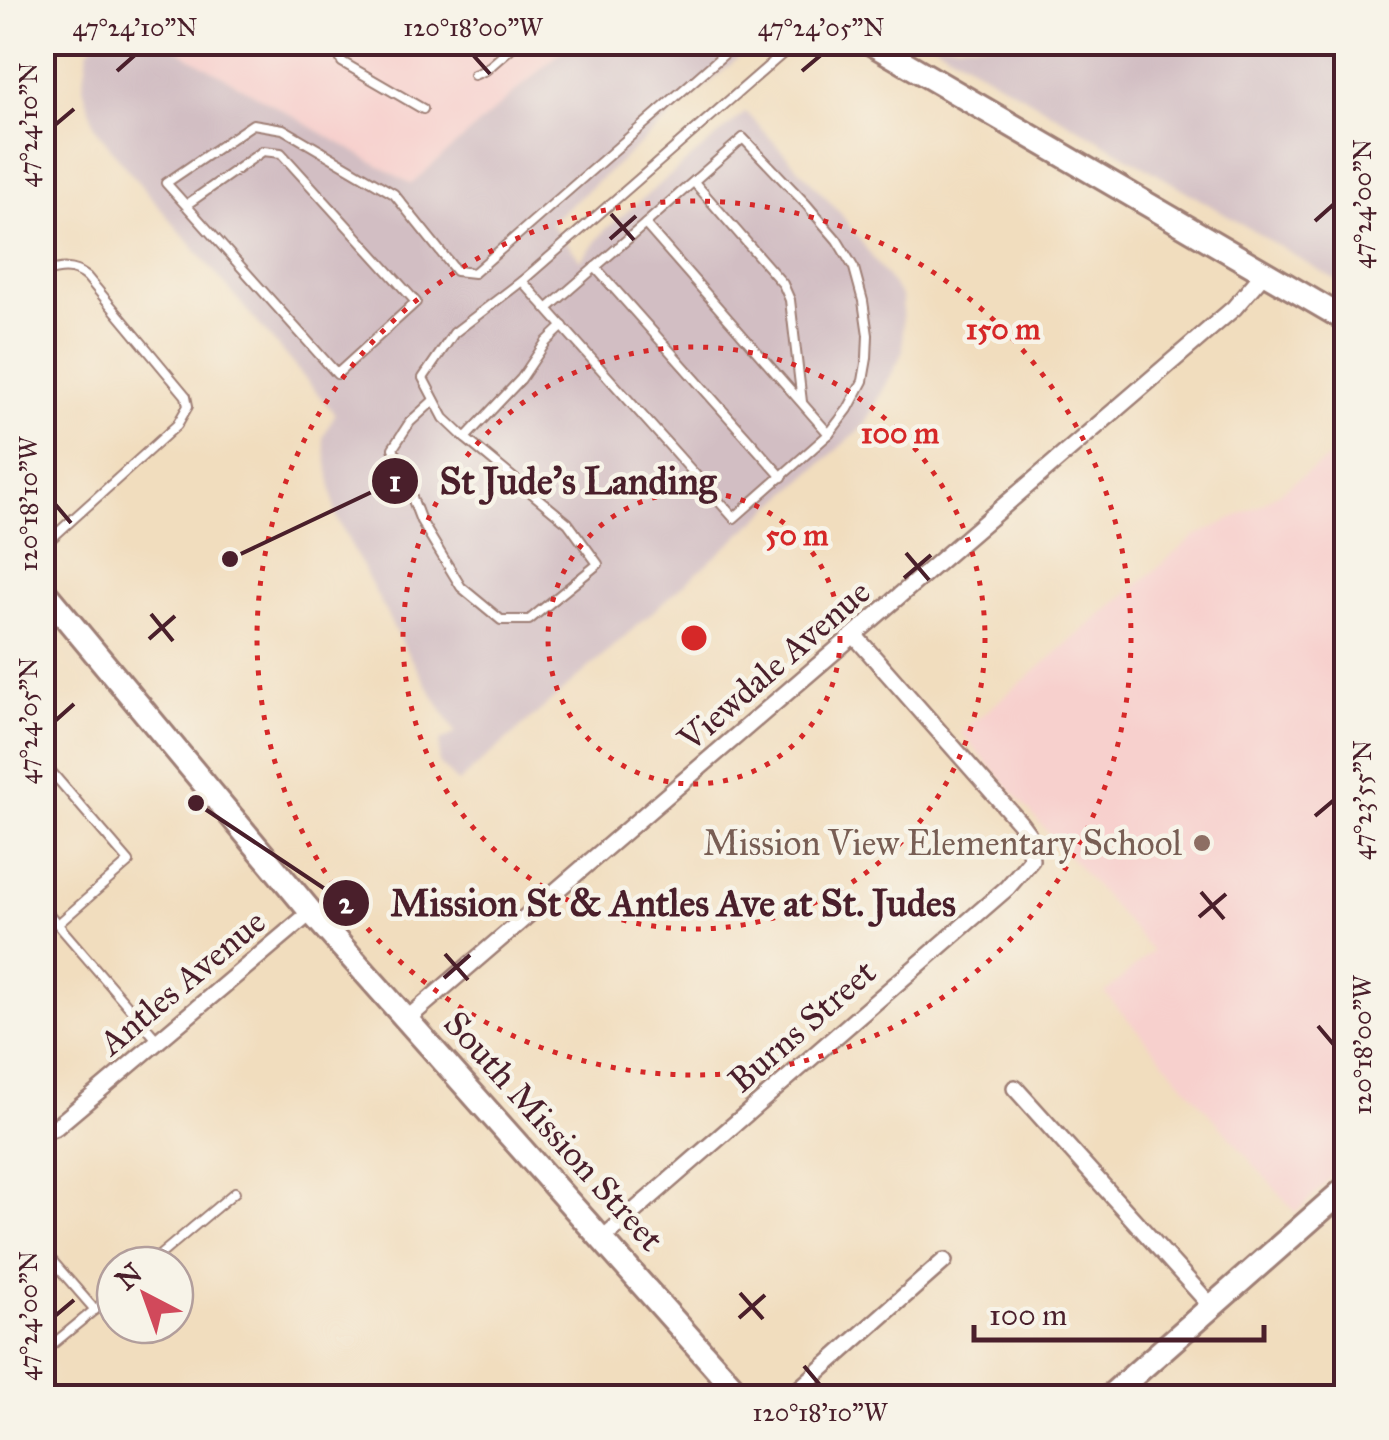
<svg xmlns="http://www.w3.org/2000/svg" width="1389" height="1440" font-family="'IM FELL Great Primer',serif">
<style>
.built{fill:#f7d0cd}
.industrial{fill:#d2bec3}
.lines{fill:none;stroke-linecap:round;stroke-linejoin:round}
.lane-casing{stroke:#9e7e74;stroke-width:12}
.street-casing{stroke:#9e7e74;stroke-width:20}
.secondary-casing{stroke:#9e7e74;stroke-width:28}
.lane{stroke:#fff;stroke-width:8}
.street{stroke:#fff;stroke-width:15}
.secondary{stroke:#fff;stroke-width:22}
.ticks{fill:none;stroke:#4a1f2b;stroke-width:4}
.ring{fill:none;stroke:#d62828;stroke-width:5;stroke-dasharray:5 10}
.education-dot{fill:#8d6e63;stroke:#f7f3e8;stroke-width:4}
.labels{text-anchor:middle;stroke-width:9;stroke-linejoin:round;paint-order:stroke}
.street-label{font-size:35px;fill:#4a1f2b;stroke:#f7f3e8}
.education-label{font-size:35px;fill:#785e54;stroke:#f7f3e8;text-anchor:end}
.centre{fill:#d62828;stroke:#f7f3e8;stroke-width:5}
.ring-label{font-size:30px;text-anchor:middle;font-weight:bold;fill:#d62828;stroke:#f7f3e8;stroke-width:9;stroke-linejoin:round;paint-order:stroke}
.leader{fill:none;stroke:#4a1f2b;stroke-width:4}
.callout-dot{fill:#4a1f2b;stroke:#f7f3e8;stroke-width:4}
.mark-label{font-size:30px;text-anchor:middle;font-weight:bold;fill:#fff}
.callout-label{font-size:38px;text-anchor:middle;font-weight:bold;fill:#4a1f2b;stroke:#f7f3e8;stroke-width:9;stroke-linejoin:round;paint-order:stroke}
.neatline{fill:none;stroke:#4a1f2b;stroke-width:4}
.ticks-label{font-size:25px;text-anchor:middle;fill:#4a1f2b}
</style>
<rect width="100%" height="100%" fill="#f7f3e8"/>
<filter id="ink" filterUnits="userSpaceOnUse"><feTurbulence type="fractalNoise" baseFrequency=".01" numOctaves="2"/><feDisplacementMap in="SourceGraphic" scale="20" xChannelSelector="R" yChannelSelector="G"/><feConvolveMatrix kernelMatrix="1 2 1 2 8 2 1 2 1" color-interpolation-filters="sRGB"/></filter>
<filter id="wash" filterUnits="userSpaceOnUse"><feTurbulence type="fractalNoise" baseFrequency=".0048" numOctaves="4" result="noise"/><feDisplacementMap in="SourceGraphic" scale="40" xChannelSelector="R" yChannelSelector="G"/><feGaussianBlur stdDeviation="2.25" result="paint"/><feColorMatrix in="noise" values="0 0 0 0 0 0 0 0 0 0 0 0 0 0 0 0 0 1.4 0 .05"/><feComposite in="paint" operator="in"/></filter>
<g filter="url(#wash)">
<rect width="100%" height="100%" fill="#f1ddbe"/>
<g class="built">
<polygon points="165,43 571,43 411,184"/>
<polygon points="1346,446 1346,1162 1296,1213 1105,993 1152,951 961,733 1194,537 1262,504"/>
</g>
<g class="industrial">
<polygon points="94,43 165,43 411,184 571,43 755,43 550,223 581,260 605,230 746,112 841,214 902,298 903,352 865,425 458,783 439,763 440,741 456,733 402,644 336,516 323,438 335,414 121,162 95,127 83,87 88,51"/>
<polygon points="933,43 1346,43 1346,286 1164,178"/>
</g>
</g>
<g filter="url(#ink)">
<g class="lines">
<g class="lane-casing">
<g id="lane">
<polyline points="333,42 342,62 423,109"/>
<polyline points="474,75 486,70 518,42"/>
<polyline points="694,182 783,284 790,300 802,402"/>
<polyline points="186,205 263,151 281,153 416,302 337,374 166,183 253,124 283,129 394,194 456,271 474,273 738,42"/>
<polyline points="645,224 743,138 806,204 837,240 854,268 863,301 868,335 867,358 863,381 848,409 829,434"/>
<polyline points="595,267 782,477"/>
<path d="M42,273c18,-5 30,-8 45,4l99,119 2,10 -11,19 -135,122"/>
<polyline points="522,281 454,333 423,378 444,418 465,438 521,379 546,342 563,326"/>
<polyline points="547,309 645,224 829,434 734,518 522,281 796,42"/>
<polyline points="434,400 410,422 393,448 421,521 461,587 501,620 529,620 598,564 568,523 465,438"/>
<polyline points="42,761 129,862 58,924"/>
<polyline points="42,906 158,1041"/>
<polyline points="42,1249 95,1310"/>
<polyline points="148,1265 235,1192"/>
<polyline points="42,1353 115,1293"/>
</g>
</g>
<g class="street-casing">
<g id="street">
<polyline points="407,1019 1234,308 1264,273"/>
<polyline points="1015,1088 1212,1307"/>
<polyline points="42,1132 56,1127 311,912"/>
<polyline points="602,1239 1007,888 1031,860 1028,834 1019,822 854,635"/>
<polyline points="789,1398 944,1261"/>
</g>
</g>
<g class="secondary-casing">
<g id="secondary">
<polyline points="869,42 1346,320"/>
<polyline points="42,589 311,912 743,1398"/>
<polyline points="1108,1398 1346,1188"/>
</g>
</g>
<use href="#lane" class="lane"/>
<use href="#street" class="street"/>
<use href="#secondary" class="secondary"/>
</g>
</g>
<path class="ticks" d="M473,55l17,19M117,71l18,-16M802,71l19,-16M55,125l19,-16M611,214l23,26M1315,221l19,-17M610,239l26,-23M55,504l16,19M906,553l23,27M904,578l27,-23M151,614l22,27M149,639l26,-23M55,721l19,-17M1315,816l19,-16M1201,892l23,27M1199,917l27,-23M445,954l23,26M444,978l26,-23M1318,1026l16,19M740,1293l23,26M55,1316l19,-16M739,1318l26,-23M804,1366l16,19"/>
<g class="ring">
<circle cx="694" cy="638" r="146"/>
<circle cx="694" cy="638" r="291"/>
<circle cx="694" cy="638" r="437"/>
</g>
<circle class="education-dot" cx="1202" cy="843" r="10"/>
<g class="labels">
<g class="street-label">
<text transform="translate(774 665) rotate(-41)" y="12">Viewdale Avenue</text>
<text transform="translate(182 982) rotate(-40)" y="12">Antles Avenue</text>
<text transform="translate(802 1026) rotate(-41)" y="12">Burns Street</text>
<text transform="translate(554 1131) rotate(48)" y="12">South Mission Street</text>
</g>
<g class="education-label">
<text x="1182" y="855">Mission View Elementary School</text>
</g>
</g>
<circle cx="694" cy="638" r="15" class="centre"/>
<g class="ring-label">
<text x="1003" y="339">150 m</text>
<text x="900" y="443">100 m</text>
<text x="797" y="545">50 m</text>
</g>
<path class="leader" d="M230 559L395 481M196 803L346 903"/>
<g class="callout-dot">
<circle cx="230" cy="559" r="10"/>
<circle cx="196" cy="803" r="10"/>
<circle cx="395" cy="481" r="25"/>
<circle cx="346" cy="903" r="25"/>
</g>
<g class="mark-label">
<text x="395" y="491">1</text>
<text x="346" y="913">2</text>
</g>
<g class="callout-label">
<text x="578" y="494">St Jude's Landing</text>
<text x="673" y="916">Mission St &amp; Antles Ave at St. Judes</text>
</g>
<rect width="1389" height="1440" fill="none" stroke="#f7f3e8" stroke-width="110"/>
<g transform="translate(145 1295) rotate(319)"><circle r="48" fill="#f7f3e8" stroke="#b29e9c" stroke-width="2.5"/>
<path d="M0-8L18 38L0 25L-18 38Z" fill="#d1495b"/>
<text y="-15" font-size="28" font-weight="bold" text-anchor="middle" fill="#4a1f2b">N</text>
</g>
<path d="M974 1325v15h290v-15" fill="none" stroke="#4a1f2b" stroke-width="5"/>
<text x="989" y="1325" font-size="30" fill="#4a1f2b" stroke="#f7f3e8" stroke-width="8" paint-order="stroke">100 m</text>
<rect x="55" y="55" width="1279" height="1330" class="neatline"/>
<g class="ticks-label">
<text x="135" y="36">47°24'10"N</text>
<text x="473" y="36">120°18'00"W</text>
<text x="821" y="36">47°24'05"N</text>
<text transform="translate(28 125) rotate(-90)" y="9">47°24'10"N</text>
<text transform="translate(1362 204) rotate(-90)" y="9">47°24'00"N</text>
<text transform="translate(28 504) rotate(-90)" y="9">120°18'10"W</text>
<text transform="translate(28 721) rotate(-90)" y="9">47°24'05"N</text>
<text transform="translate(1362 800) rotate(-90)" y="9">47°23'55"N</text>
<text transform="translate(1362 1045) rotate(-90)" y="9">120°18'00"W</text>
<text transform="translate(28 1316) rotate(-90)" y="9">47°24'00"N</text>
<text x="820" y="1421">120°18'10"W</text>
</g>
</svg>
